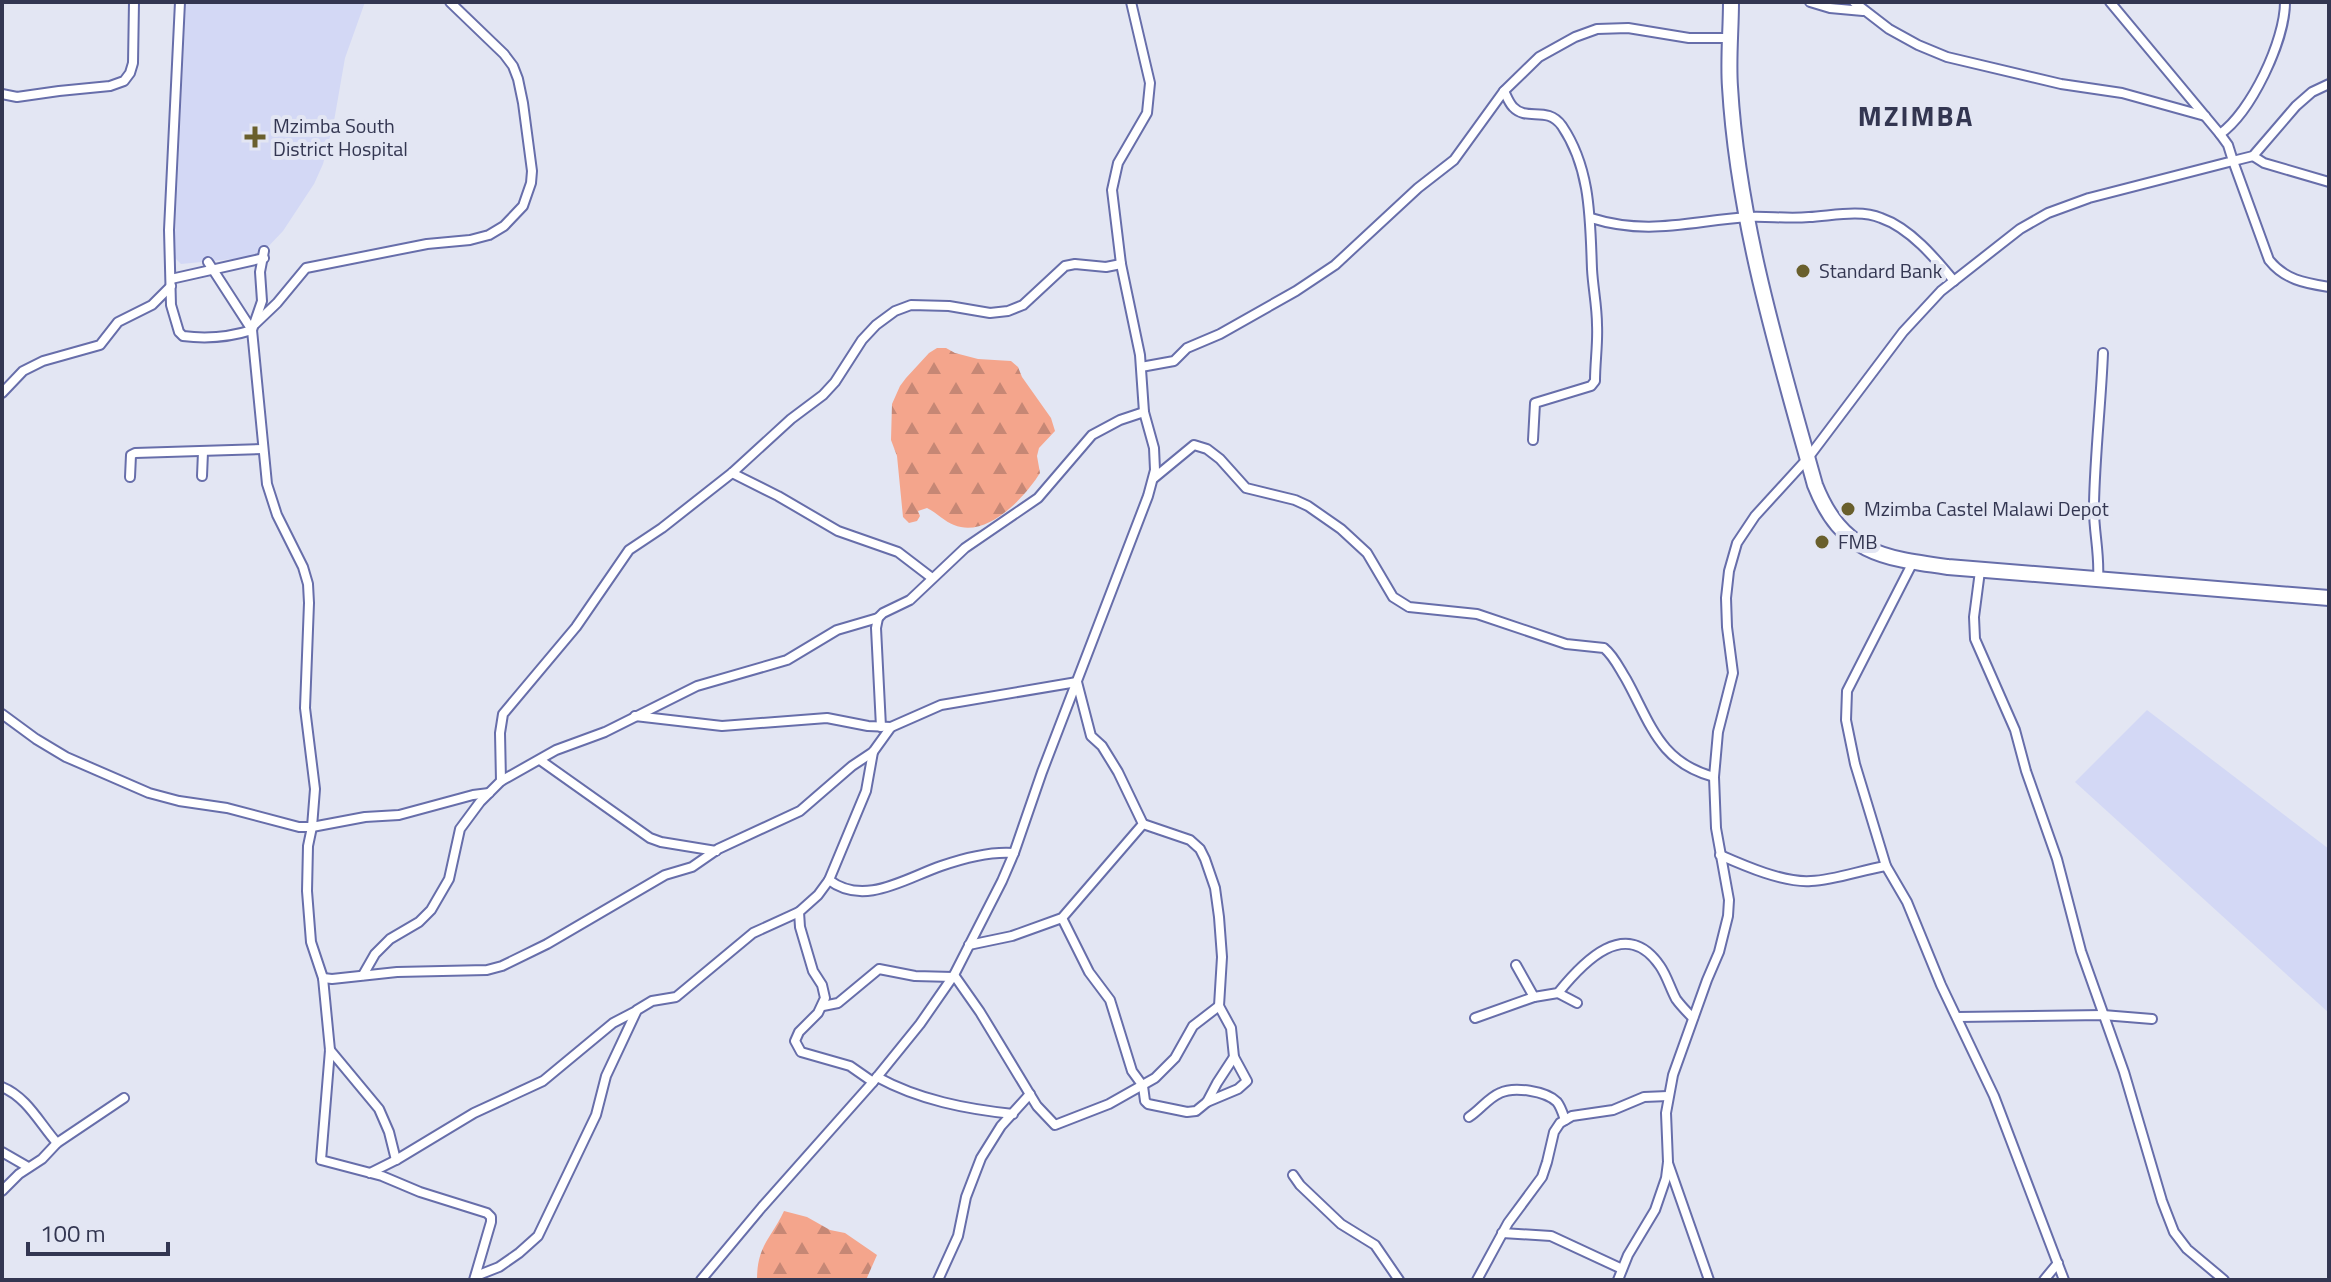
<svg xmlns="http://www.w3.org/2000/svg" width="2331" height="1282" font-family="'Titillium Web',sans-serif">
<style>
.built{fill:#d3d8f5}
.forest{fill:url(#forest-firs)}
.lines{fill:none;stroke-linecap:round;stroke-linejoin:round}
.minor-casing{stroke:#676eaa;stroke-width:12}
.primary-casing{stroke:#676eaa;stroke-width:18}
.minor{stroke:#fff;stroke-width:8}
.primary{stroke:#fff;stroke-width:14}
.poi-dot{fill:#695f2c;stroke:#e3e6f3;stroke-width:3}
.labels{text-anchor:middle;stroke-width:8;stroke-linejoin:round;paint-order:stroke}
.poi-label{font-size:20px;fill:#333651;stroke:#e3e6f3;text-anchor:start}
.district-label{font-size:28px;font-weight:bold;letter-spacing:2px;fill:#333651;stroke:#e3e6f3}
</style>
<defs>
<pattern id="forest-firs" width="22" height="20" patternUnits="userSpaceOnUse" patternTransform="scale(2)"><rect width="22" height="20" fill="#f4a58c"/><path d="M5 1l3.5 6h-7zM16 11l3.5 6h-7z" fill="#c68775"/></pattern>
</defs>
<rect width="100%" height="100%" fill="#e3e6f3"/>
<g class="built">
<polygon points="186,2 365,2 345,58 334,121 323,164 314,184 283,231 264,251 254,257 181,264 174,257"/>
<polygon points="2147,710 2329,849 2329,1013 2075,782"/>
</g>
<g class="forest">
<path d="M937,348h9l9,5 23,6 33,2 7,6 4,10 29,41 4,13 -16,17 -2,8 3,17c-15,24 -53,66 -86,52 -9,-3 -17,-12 -27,-17l-9,3 2,5 -3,5 -8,2 -6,-6 -6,-61 -6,-16 1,-36 8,-18 6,-8 23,-25z"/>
<path d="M784,1211l23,6 23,13 15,3 32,22 -11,25h-109c0,-35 14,-41 27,-69z"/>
</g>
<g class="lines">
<g class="minor-casing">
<g id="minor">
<path d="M180,2l-11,228 2,75 8,27 4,4c23,3 47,1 69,-6l10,-29 -2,-29 4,-21"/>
<polyline points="1810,2 1830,8 1863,11"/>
<polyline points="1854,2 1889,29 1918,45 1947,57 2061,84 2122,93 2205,116"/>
<path d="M2329,84l-17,8 -16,14 -43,50 -20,5 36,99c16,20 36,23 60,27"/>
<path d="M1504,91c2,4 5,12 9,16 14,15 34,-2 49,19 29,43 28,93 30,143 1,19 5,37 5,56 1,18 -2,37 -2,56l-4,5 -56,17 -2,37"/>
<polyline points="2,94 17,97 59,91 110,86 124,81 130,73 133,63 134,2"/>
<path d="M2220,134c31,-22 65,-93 65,-132"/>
<polyline points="2253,156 2264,163 2329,182"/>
<path d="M1591,218c57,18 100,3 157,-1 20,-1 40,2 61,0 22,-1 51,-8 72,1 29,10 54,40 73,63"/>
<polyline points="208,262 252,330 267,484 277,515 303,567 308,584 309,603 305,708 315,789 312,827 308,846 307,891 311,942 323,978 330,1050 321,1160 382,1176 420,1192 487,1213 491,1217 491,1222 474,1280"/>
<polyline points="171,279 264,258"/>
<polyline points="255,324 277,303 306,268 427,244 470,240 489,235 504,226 523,206 531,183 532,171 523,103 518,79 513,66 504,54 450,2"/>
<polyline points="1141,367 1174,361 1187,348 1220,334 1296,291 1335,265 1418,188 1454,160 1504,91 1539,57 1575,37 1597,29 1628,28 1689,38 1731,38"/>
<polyline points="2,393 23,371 43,361 100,345 118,322 152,305 171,286"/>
<polyline points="732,473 778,496 838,531 898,552 932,578"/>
<polyline points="202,476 203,452"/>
<polyline points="130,477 131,455 135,453 263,449"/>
<path d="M1154,478l40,-33 13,4 13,10 26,29 49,12 13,6 33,23 26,24 26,44 16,10 68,7 89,30 38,4c10,8 15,20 22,31 25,45 33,83 88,98"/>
<polyline points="1913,562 1847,691 1846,720 1855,764 1886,866 1907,902 1941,985 1994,1096 2064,1280"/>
<polyline points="1980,571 1974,617 1975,639 2015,730 2026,771 2057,859 2081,951 2124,1072 2162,1201 2174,1232 2187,1249 2224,1280"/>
<path d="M2098,579c2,-26 -5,-50 -4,-75 1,-51 7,-101 9,-151"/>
<polyline points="878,618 876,628 881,727"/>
<polyline points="2,714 36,739 66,757 149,793 179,801 227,808 299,827 312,827 365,817 399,815 473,795 489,793"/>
<polyline points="635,716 722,726 827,718 868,726 891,727"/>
<polyline points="873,752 866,791 829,880 818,895 799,912 800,927 813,971 822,985 825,998 818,1013 799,1032 795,1041 801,1052 850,1066 873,1082"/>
<polyline points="540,760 650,838 661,842 716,851"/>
<polyline points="501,781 500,733 503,714 576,627 629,550 662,528 732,473 791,419 823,395 835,382 862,340 876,325 895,311 911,305 949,306 990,313 1008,311 1023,305 1065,266 1075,264 1106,267 1121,264"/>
<polyline points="1143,824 1190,840 1200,849 1205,859 1215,888 1219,917 1222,957 1219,1006 1231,1028 1234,1057 1247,1081 1238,1089 1207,1102"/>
<path d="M1720,855c25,11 64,28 91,26 25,-1 50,-11 75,-15"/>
<path d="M829,880c35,27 77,-2 112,-14 23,-8 48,-15 73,-13"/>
<polyline points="1062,918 1089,972 1110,1000 1132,1071 1143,1086 1145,1101 1148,1104 1187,1112 1196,1111 1207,1102 1217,1083 1234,1057"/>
<path d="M1516,965l18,32 24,-4c25,-31 68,-77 102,-27 7,10 10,22 16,33 5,7 11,13 17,19"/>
<polyline points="363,975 375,954 390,939 419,922 431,910 449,879 460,829 480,802 501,781 556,750 605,732 697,686 787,660 837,630 878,618 883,613 910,600 965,548 1038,498 1092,435 1120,420 1144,412"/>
<polyline points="954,975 980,1012 1037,1106 1055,1125 1109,1104 1155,1078 1175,1058 1193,1026 1219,1006"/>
<polyline points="323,978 332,979 397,972 487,970 502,966 547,944 665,875 692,867 718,849 800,811 852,766 873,752 891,727 941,705 1077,682 1091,736 1102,746 1118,772 1143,824 1062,918 1012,936 969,945"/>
<polyline points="1558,993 1577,1003"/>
<polyline points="823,1006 838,1003 879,969 915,976 953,977"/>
<polyline points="1957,1017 2103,1015 2152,1019"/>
<polyline points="1475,1018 1534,997"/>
<polyline points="330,1050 379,1109 389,1132 396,1160"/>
<path d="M877,1077c42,23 89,32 136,37"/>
<path d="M2,1087c25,10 38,37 55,56"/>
<path d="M1469,1117c11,-7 19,-19 31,-24 14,-7 46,-2 57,9 4,5 6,12 8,18"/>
<polyline points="2,1152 28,1167"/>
<polyline points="1668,1163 1709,1280"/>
<polyline points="370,1173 396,1160 474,1113 543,1081 613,1023 636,1011"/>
<polyline points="1293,1175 1300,1185 1341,1224 1375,1245 1399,1280"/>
<polyline points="2,1191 19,1174 42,1159 57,1143 124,1098"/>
<polyline points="1502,1233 1551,1236 1622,1269"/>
<polyline points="476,1276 499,1267 519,1253 538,1236 596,1115 606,1076 637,1010 652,1001 676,997 753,933 799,912"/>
<polyline points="701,1280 762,1207 873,1082 920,1024 954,975 1002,881 1014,853 1042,772 1148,496 1155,470 1154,448 1144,412 1140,355 1121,264 1112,190 1118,163 1147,113 1150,83 1131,2"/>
<polyline points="938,1280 958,1236 966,1197 981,1158 1001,1126 1030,1094"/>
<polyline points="1477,1280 1508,1223 1542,1177 1547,1162 1554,1132 1560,1123 1572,1116 1613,1110 1644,1097 1668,1096"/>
<polyline points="1618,1280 1628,1255 1655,1210 1666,1178 1668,1162 1666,1113 1673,1075 1707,980 1719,952 1728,916 1729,900 1716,828 1714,777 1718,732 1733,673 1727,627 1726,598 1729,571 1737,543 1755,516 1808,458 1903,332 1941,291 2020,229 2048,213 2089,198 2233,161 2228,145 2220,134 2110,2"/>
<polyline points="2044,1280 2058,1263"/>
</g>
</g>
<g class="primary-casing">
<path id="primary" d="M1731,2c0,28 -3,57 -1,85 8,135 49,269 85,398 27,68 67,73 133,82l381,31"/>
</g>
<use href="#minor" class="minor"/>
<use href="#primary" class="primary"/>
</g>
<g class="poi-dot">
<path d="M251 125h8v8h8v8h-8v8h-8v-8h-8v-8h8z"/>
<circle cx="1803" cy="271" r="8"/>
<circle cx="1848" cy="509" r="8"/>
<circle cx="1822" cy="542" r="8"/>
</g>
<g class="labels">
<g class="poi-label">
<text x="273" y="133">Mzimba South<tspan x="273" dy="23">District Hospital</tspan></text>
<text x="1819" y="278">Standard Bank</text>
<text x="1864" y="516">Mzimba Castel Malawi Depot</text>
<text x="1838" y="549">FMB</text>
</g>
<g class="district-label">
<text x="1916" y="126">MZIMBA</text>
</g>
</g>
<rect width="2331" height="1282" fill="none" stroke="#333651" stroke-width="8"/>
<path d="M28 1242v12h140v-12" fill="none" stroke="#333651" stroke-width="4"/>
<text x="40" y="1242" font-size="24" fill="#333651" stroke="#e3e6f3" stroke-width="6" paint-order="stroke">100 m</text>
</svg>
